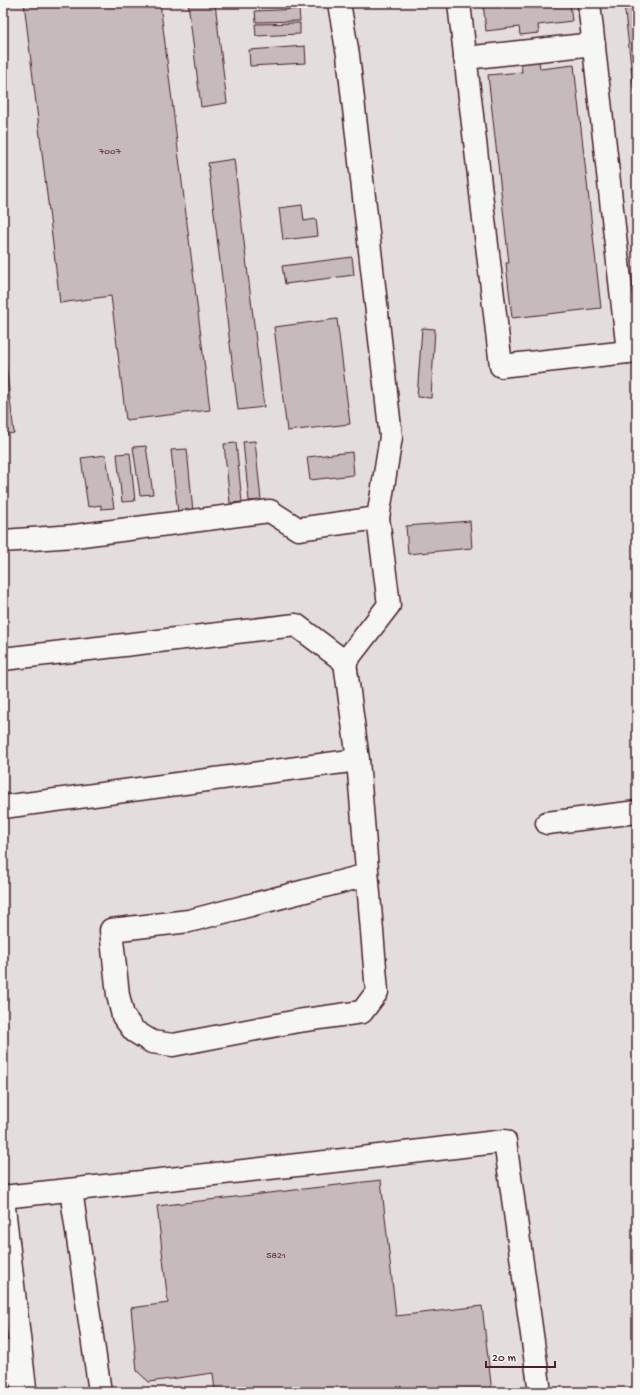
<svg xmlns="http://www.w3.org/2000/svg" width="640" height="1395" font-family="'Gochi Hand',sans-serif">
<style>
.built{fill:#e3dedc}
.building{fill:#c6babb;stroke:#4a1f2b}
.lines{fill:none;stroke-linecap:round;stroke-linejoin:round}
.minor-casing{stroke:#4a1f2b;stroke-width:25}
.minor{stroke:#f6f6f2;stroke-width:22}
.labels{text-anchor:middle;stroke-width:4;stroke-linejoin:round;paint-order:stroke}
.number-label{font-size:10px;fill:#69464f}
</style>
<rect width="100%" height="100%" fill="#efedea"/>
<filter id="ink" filterUnits="userSpaceOnUse"><feTurbulence type="fractalNoise" baseFrequency=".025" numOctaves="2"/><feDisplacementMap in="SourceGraphic" scale="8" xChannelSelector="R" yChannelSelector="G"/><feConvolveMatrix kernelMatrix="1 2 1 2 8 2 1 2 1" color-interpolation-filters="sRGB"/></filter>
<g filter="url(#ink)">
<rect class="built" x="3" y="3" width="634" height="1389"/>
<g class="building">
<polygon points="24,3 160,3 210,410 126,420 111,296 60,303"/>
<polygon points="188,3 215,3 227,103 201,107"/>
<polygon points="483,3 570,3 572,21 538,25 539,33 520,35 519,27 486,31"/>
<polygon points="624,3 637,3 637,120"/>
<polygon points="299,9 300,21 256,22 255,11"/>
<polygon points="300,23 300,34 256,36 255,24"/>
<polygon points="305,46 306,63 250,66 249,50"/>
<polygon points="539,61 540,69 574,65 601,308 512,318 506,263 509,263 488,75 522,72 521,63"/>
<polygon points="234,159 264,407 238,410 208,163"/>
<polygon points="302,205 304,221 316,219 318,236 283,240 279,208"/>
<polygon points="352,257 354,275 285,284 282,266"/>
<polygon points="337,319 350,424 287,431 274,327"/>
<polygon points="422,328 435,329 431,398 417,397"/>
<polygon points="3,340 14,433 3,435"/>
<polygon points="255,441 261,500 249,501 243,442"/>
<polygon points="236,443 242,502 230,503 224,444"/>
<polygon points="146,446 153,494 140,495 133,447"/>
<polygon points="187,449 193,512 178,513 171,450"/>
<polygon points="352,452 354,475 310,480 307,457"/>
<polygon points="130,453 135,501 122,502 117,454"/>
<polygon points="106,455 114,508 101,509 101,505 88,507 81,458"/>
<polygon points="470,521 472,548 408,554 406,526"/>
<polygon points="381,1180 396,1316 482,1306 492,1392 215,1392 213,1373 149,1382 137,1371 131,1308 168,1303 157,1206"/>
</g>
<g class="lines">
<g class="minor-casing">
<g id="minor">
<polyline points="459,3 501,366 637,351"/>
<polyline points="589,3 628,352"/>
<polyline points="465,58 594,44"/>
<polyline points="3,541 74,536 270,511 298,529 378,518 391,437 348,55 339,3"/>
<polyline points="3,659 296,625 345,662 358,760 377,992 362,1012 298,1021 173,1045 152,1042 134,1031 123,1016 118,995 111,930 189,921 367,875"/>
<polyline points="345,662 389,605 378,518"/>
<polyline points="3,807 358,760"/>
<polyline points="547,823 637,812"/>
<polyline points="71,1190 100,1392"/>
<polyline points="3,1197 362,1158 505,1141 540,1392"/>
<polyline points="3,1199 25,1388"/>
<polyline points="3,1351 21,1381"/>
</g>
</g>
<use href="#minor" class="minor"/>
</g>
</g>
<g class="labels">
<g class="number-label">
<text x="110" y="154">7007</text>
<text x="276" y="1258">5821</text>
</g>
</g>
<rect width="640" height="1395" fill="none" stroke="#f6f6f2" stroke-width="16"/>
<rect x="8" y="8" width="624" height="1379" fill="none" stroke="#4a1f2b" stroke-width="1.5" filter="url(#ink)"/>
<path d="M486 1361v6h69v-6" fill="none" stroke="#4a1f2b" stroke-width="2"/>
<text x="492" y="1361" font-size="12" fill="#4a1f2b" stroke="#f6f6f2" stroke-width="3" paint-order="stroke">20 m</text>
</svg>
